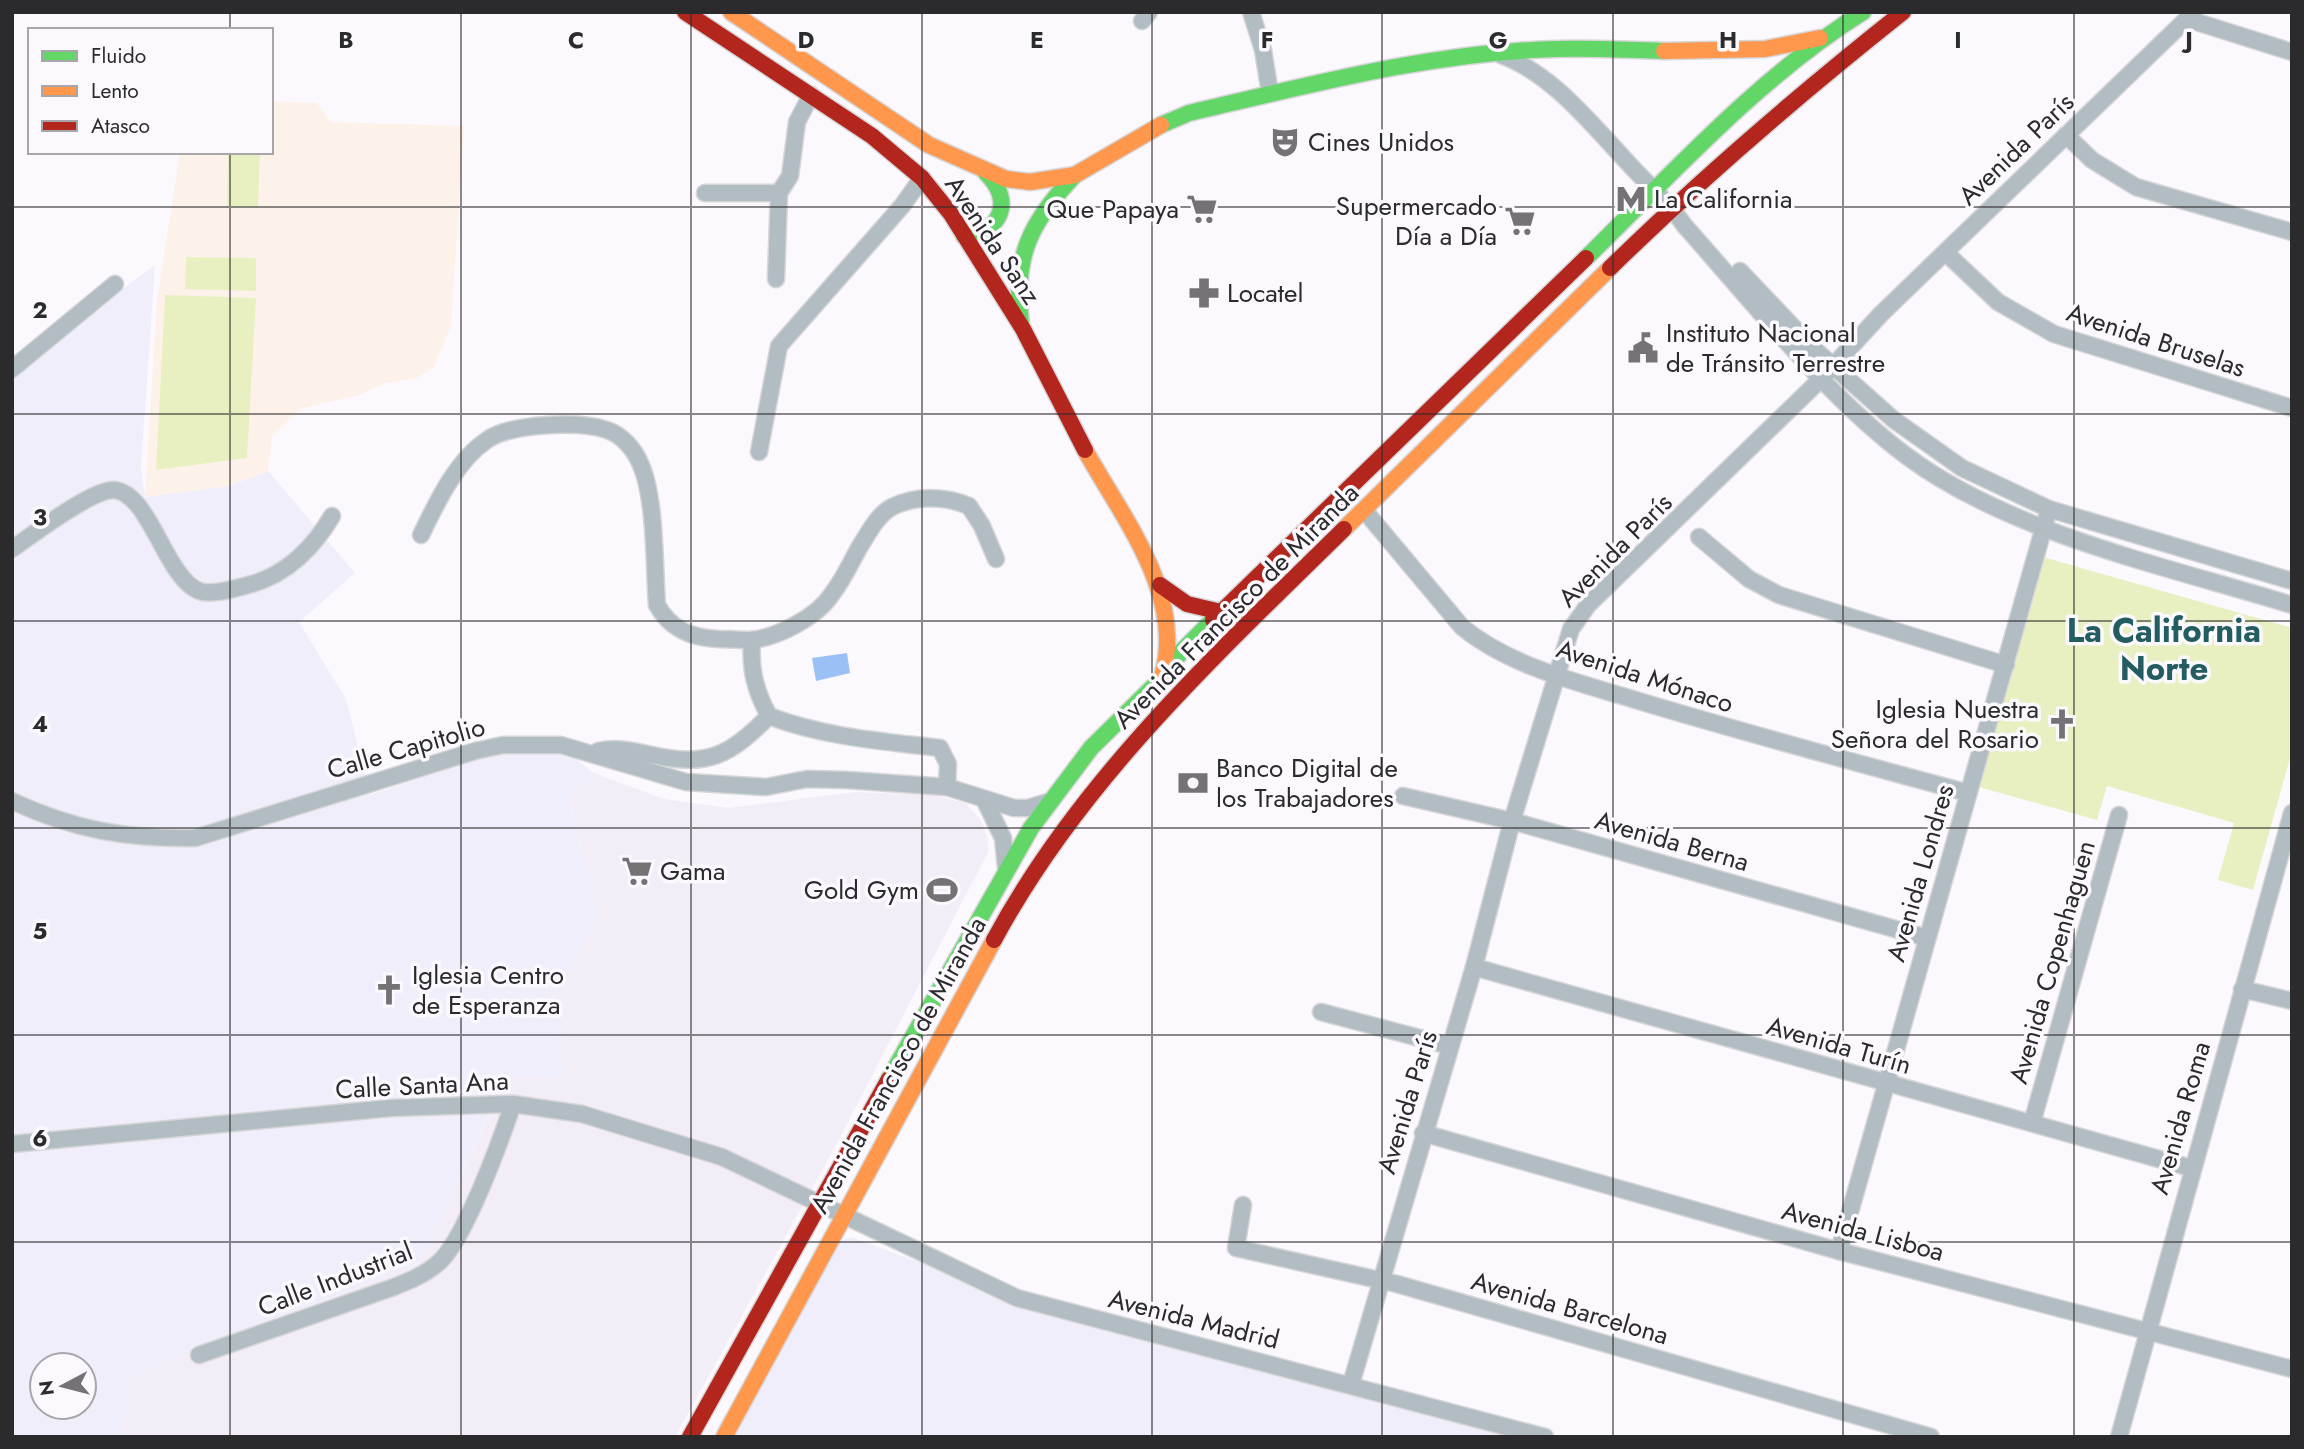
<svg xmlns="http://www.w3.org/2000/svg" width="2304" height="1449" font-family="Jost,sans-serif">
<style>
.built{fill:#f3edf7}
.industrial{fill:#f0eefa;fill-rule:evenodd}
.education{fill:#fdf2ea}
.green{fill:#e8f0c2}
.water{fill:#9ac0f5}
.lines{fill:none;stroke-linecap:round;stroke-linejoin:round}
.street-casing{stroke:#d6d5d7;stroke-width:19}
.fast-casing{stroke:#d6d5d7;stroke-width:19}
.slow-casing{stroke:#d6d5d7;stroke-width:19}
.jam-casing{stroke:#d6d5d7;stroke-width:19}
.street{stroke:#b1bdc2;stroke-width:16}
.fast{stroke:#63d668;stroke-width:16}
.slow{stroke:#ff974d;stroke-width:16}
.jam{stroke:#b3261e;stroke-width:16}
.grid{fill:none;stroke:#2b2a2c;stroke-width:2;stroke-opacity:0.55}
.labels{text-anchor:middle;stroke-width:7;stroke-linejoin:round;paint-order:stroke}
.poi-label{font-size:26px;fill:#2b2a2c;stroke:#fbf8fe;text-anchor:start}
.street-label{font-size:26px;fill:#2b2a2c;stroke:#fbf8fe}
.district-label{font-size:33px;font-weight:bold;fill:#235d62;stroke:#fbf8fe}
.grid-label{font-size:23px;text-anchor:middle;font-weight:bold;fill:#2b2a2c;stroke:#fbf8fe;stroke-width:7;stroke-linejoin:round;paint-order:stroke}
</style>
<rect width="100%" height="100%" fill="#fbf9fd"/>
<polygon class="built" points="594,773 664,799 729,808 855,792 933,795 966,803 982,822 988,839 988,852 835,1147 675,1437 120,1437 130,1377 419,1263 489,1116 493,1075 566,1078 554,993 599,917 568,797"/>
<g class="industrial">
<path d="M155,265l-14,203 4,29 83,-11 40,-15 87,102 -56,49 47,77 24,96 110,-38 29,-6h56l29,22 -26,25 31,119 -45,76 12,85 -73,-3 -4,40 -70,148 -289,114 -10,60h-108v-1068zM42,1365h42v42h-42z"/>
<polygon points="851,1237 953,1275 1506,1437 732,1437 841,1241"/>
</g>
<polygon class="education" points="271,101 317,103 331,122 464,126 451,326 434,367 415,379 386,383 359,395 300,409 272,437 268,471 228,486 145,497 157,300 180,152 271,152"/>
<g class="green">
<polygon points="228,152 260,152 258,207 227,206"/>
<polygon points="186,257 256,258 256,291 185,289"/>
<polygon points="165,295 256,298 247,458 156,470"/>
<polygon points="2043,557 2292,628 2292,751 2253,890 2218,880 2234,823 2107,786 2097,820 1979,787"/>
</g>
<polygon class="water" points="847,653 850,673 816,681 812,658"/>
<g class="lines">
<g class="street-casing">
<g id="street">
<polyline points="1251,12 1263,50 1270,93"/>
<polyline points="2187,19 2292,52"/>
<polyline points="1142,21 1149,12"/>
<path d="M1501,55c52,19 91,70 128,109 19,21 39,37 55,61 67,75 144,173 224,232 104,77 261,110 384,148"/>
<polyline points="2066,135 2092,160 2136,187 2292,232"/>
<polyline points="705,193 779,193"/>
<polyline points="1946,253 1998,302 2054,334 2292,408"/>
<polyline points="1740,271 1813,348 1894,420 1962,468 2049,509 2292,581"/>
<polyline points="776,279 779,193 790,176 797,122 811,95"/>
<polyline points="12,369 115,284"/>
<polyline points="759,452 779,346 902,206 922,178"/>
<path d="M1364,510l98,117c49,40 118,56 177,74 109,33 219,62 329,92"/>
<path d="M421,535c16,-33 35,-74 66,-95 24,-17 93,-19 120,-10 15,5 27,19 33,33 16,34 14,103 17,142 13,24 34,33 61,34 11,0 22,1 32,1 27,-2 67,-23 82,-46 11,-14 18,-30 27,-46 9,-14 18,-33 33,-41 24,-12 53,-11 77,-1l13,20 14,33"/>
<polyline points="1699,537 1749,579 1779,595 2006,665"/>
<path d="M12,549c19,-13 80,-60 102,-59 36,3 51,87 85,101 14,5 40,-4 53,-7 35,-10 62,-37 80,-68"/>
<path d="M752,640c-2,30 3,50 17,76"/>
<path d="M598,751c19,-4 36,0 54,4 56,13 78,0 117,-39 55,21 112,25 171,32l8,16 -1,23"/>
<polyline points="1403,796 1512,821 1927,938"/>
<polyline points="984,799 1003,838 1006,868"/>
<path d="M12,801c62,29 115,38 183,37l280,-87 28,-6h58l125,37 80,5 41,-8 40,1 100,7 67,21h14l23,-7"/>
<polyline points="1474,967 2191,1168"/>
<polyline points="2242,989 2292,1001"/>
<polyline points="1321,1012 1450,1046"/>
<polyline points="2032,1123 2119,815"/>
<polyline points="1423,1133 1839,1251 2292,1369"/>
<polyline points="12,1144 391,1108 513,1104 582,1114 722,1157 1017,1298 1545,1437"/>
<polyline points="1243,1205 1236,1248 1397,1284 1931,1437"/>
<polyline points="1839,1251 2049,509"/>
<path d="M199,1355l195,-68c15,-6 30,-12 43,-23 27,-21 64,-125 76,-160"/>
<polyline points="1351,1384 1474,967 1512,821 1571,629 1588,605 1823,377 1881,314 2194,12"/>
<polyline points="2119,1437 2292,813"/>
</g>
</g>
<g class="fast-casing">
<g id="fast">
<path d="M1161,125l28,-12c121,-28 243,-61 368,-64 35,-1 71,1 107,2"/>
<path d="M964,236c38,-4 50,-36 22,-63"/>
<path d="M1586,258c87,-85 173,-181 277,-246"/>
<path d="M1021,323c-8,-66 9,-101 54,-148"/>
<polyline points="889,1079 1031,828 1091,748 1161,679 1181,652 1213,620"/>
</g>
</g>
<g class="slow-casing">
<g id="slow">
<polyline points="731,12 929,145 1006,179 1030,182 1075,175 1161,125"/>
<polyline points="1664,51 1765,49 1820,38"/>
<path d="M1085,450c37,67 99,143 78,223"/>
<polyline points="1344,529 1610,268"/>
<polyline points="724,1437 994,940"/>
</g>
</g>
<g class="jam-casing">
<g id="jam">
<polyline points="685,12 872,136 922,178 951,214 1023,329 1085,450"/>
<path d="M1610,268c93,-91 191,-175 293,-256"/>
<polyline points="1160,585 1187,604 1234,615"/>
<polyline points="1213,620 1586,258"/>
<path d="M994,940c86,-160 222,-285 350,-411"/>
<polyline points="690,1437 889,1079"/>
</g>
</g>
<use href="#street" class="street"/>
<use href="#fast" class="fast"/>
<use href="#slow" class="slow"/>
<use href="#jam" class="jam"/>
</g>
<path class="grid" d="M230,12v18M461,12v1425M691,12v1425M922,12v1425M1152,12v1425M1382,12v1425M1613,12v1425M1843,12v1425M2074,12v1425M230,152v1285M12,207h2280M12,414h2280M12,621h2280M12,828h2280M12,1035h2280M12,1242h2280"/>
<defs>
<g id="theatre-bare" transform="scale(2.415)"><path d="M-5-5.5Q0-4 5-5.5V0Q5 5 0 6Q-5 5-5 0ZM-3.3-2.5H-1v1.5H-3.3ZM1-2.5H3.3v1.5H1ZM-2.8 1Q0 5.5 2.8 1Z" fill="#747275" stroke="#fbf8fe" stroke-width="2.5" paint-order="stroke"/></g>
<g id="metro-bare" transform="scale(2.415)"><path d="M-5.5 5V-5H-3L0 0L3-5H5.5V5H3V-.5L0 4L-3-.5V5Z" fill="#747275" stroke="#fbf8fe" stroke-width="2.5" paint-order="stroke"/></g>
<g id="supermarket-bare" transform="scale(2.415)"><path d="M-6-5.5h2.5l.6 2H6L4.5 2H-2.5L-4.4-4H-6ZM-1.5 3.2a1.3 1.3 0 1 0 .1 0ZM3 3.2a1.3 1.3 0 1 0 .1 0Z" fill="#747275" stroke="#fbf8fe" stroke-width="2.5" paint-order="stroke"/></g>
<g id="pharmacy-bare" transform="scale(2.415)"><path d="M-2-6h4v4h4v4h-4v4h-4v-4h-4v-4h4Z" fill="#747275" stroke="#fbf8fe" stroke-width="2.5" paint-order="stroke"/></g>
<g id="civic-bare" transform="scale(2.415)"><path d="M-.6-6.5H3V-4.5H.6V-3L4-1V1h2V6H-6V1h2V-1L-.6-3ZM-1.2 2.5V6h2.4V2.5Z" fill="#747275" stroke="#fbf8fe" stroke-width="2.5" paint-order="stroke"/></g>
<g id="church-bare" transform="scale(2.415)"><path d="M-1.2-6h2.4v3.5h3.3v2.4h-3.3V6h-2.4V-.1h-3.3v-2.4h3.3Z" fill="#747275" stroke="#fbf8fe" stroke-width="2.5" paint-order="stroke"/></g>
<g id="bank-bare" transform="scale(2.415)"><path d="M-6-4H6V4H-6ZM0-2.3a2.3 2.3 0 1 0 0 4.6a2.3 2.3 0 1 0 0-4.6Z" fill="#747275" stroke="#fbf8fe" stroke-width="2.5" paint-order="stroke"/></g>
<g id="stadium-bare" transform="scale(2.415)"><path d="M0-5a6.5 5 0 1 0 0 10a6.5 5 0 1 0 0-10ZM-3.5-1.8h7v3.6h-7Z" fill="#747275" stroke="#fbf8fe" stroke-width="2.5" paint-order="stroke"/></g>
</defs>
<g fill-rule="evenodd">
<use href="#theatre-bare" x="1285" y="142"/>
<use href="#metro-bare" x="1631" y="199"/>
<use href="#supermarket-bare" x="1202" y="209"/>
<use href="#supermarket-bare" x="1520" y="221"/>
<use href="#pharmacy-bare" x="1204" y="293"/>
<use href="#civic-bare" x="1643" y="348"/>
<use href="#church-bare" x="2062" y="724"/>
<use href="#bank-bare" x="1193" y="783"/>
<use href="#supermarket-bare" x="637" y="871"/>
<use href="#stadium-bare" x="942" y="890"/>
<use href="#church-bare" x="389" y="990"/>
</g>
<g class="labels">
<g class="poi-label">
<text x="1308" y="151">Cines Unidos</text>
<text x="1654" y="208">La California</text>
<text x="1497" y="215" text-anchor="end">Supermercado<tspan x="1497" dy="30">Día a Día</tspan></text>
<text x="1179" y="218" text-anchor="end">Que Papaya</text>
<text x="1227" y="302">Locatel</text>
<text x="1666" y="342">Instituto Nacional<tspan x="1666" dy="30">de Tránsito Terrestre</tspan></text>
<text x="2039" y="718" text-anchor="end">Iglesia Nuestra<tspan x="2039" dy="30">Señora del Rosario</tspan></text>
<text x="1216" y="777">Banco Digital de<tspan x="1216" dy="30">los Trabajadores</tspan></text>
<text x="660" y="880">Gama</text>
<text x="919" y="899" text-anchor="end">Gold Gym</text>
<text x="412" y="984">Iglesia Centro<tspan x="412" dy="30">de Esperanza</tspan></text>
</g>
<g class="street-label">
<text transform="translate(2016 149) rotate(-44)" y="9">Avenida París</text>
<text transform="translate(993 240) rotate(56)" y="9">Avenida Sanz</text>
<text transform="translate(2156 340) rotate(18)" y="9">Avenida Bruselas</text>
<text transform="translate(1615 550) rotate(-45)" y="9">Avenida París</text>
<text transform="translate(1236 606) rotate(-45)" y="9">Avenida Francisco de Miranda</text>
<text transform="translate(1645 676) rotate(18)" y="9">Avenida Mónaco</text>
<text transform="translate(406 748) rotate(-16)" y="9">Calle Capitolio</text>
<text transform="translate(1672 841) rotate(16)" y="9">Avenida Berna</text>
<text transform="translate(1920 873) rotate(-74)" y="9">Avenida Londres</text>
<text transform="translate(2052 962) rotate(-74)" y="9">Avenida Copenhaguen</text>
<text transform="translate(1839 1045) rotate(16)" y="9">Avenida Turín</text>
<text transform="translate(898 1065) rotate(-61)" y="9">Avenida Francisco de Miranda</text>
<text transform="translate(422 1085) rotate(-3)" y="9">Calle Santa Ana</text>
<text transform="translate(1407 1102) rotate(-73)" y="9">Avenida París</text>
<text transform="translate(2180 1118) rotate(-74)" y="9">Avenida Roma</text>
<text transform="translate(1863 1231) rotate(15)" y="9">Avenida Lisboa</text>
<text transform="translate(335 1279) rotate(-21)" y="9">Calle Industrial</text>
<text transform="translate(1570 1308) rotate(16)" y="9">Avenida Barcelona</text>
<text transform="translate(1194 1319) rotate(14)" y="9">Avenida Madrid</text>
</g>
<g class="district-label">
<text x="2164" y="642">La California<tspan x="2164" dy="38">Norte</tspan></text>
</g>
</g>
<g class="grid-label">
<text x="346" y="48">B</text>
<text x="576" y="48">C</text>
<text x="806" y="48">D</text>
<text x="1037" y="48">E</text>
<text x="1267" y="48">F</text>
<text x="1498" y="48">G</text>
<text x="1728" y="48">H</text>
<text x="1958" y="48">I</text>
<text x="2189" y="48">J</text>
<text x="40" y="318">2</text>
<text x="40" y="525">3</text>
<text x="40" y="732">4</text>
<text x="40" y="939">5</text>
<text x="40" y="1146">6</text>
</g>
<rect width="2304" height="1449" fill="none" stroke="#2b2a2c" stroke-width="28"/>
<rect x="28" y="28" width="245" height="126" fill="#fbf8fe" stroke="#a8a6aa" stroke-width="2"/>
<rect x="42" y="51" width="35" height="10" fill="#63d668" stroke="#a8a6aa" stroke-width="2"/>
<text x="91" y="63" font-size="21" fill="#2b2a2c">Fluido</text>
<rect x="42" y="86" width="35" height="10" fill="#ff974d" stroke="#a8a6aa" stroke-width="2"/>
<text x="91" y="98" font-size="21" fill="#2b2a2c">Lento</text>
<rect x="42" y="121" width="35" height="10" fill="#b3261e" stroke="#a8a6aa" stroke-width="2"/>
<text x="91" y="133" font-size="21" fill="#2b2a2c">Atasco</text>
<g transform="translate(63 1386) rotate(263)"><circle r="33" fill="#fbf8fe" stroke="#a8a6aa" stroke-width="2"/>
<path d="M0-5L12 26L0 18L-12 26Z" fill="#747275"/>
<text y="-10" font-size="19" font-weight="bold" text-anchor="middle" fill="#2b2a2c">N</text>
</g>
</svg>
